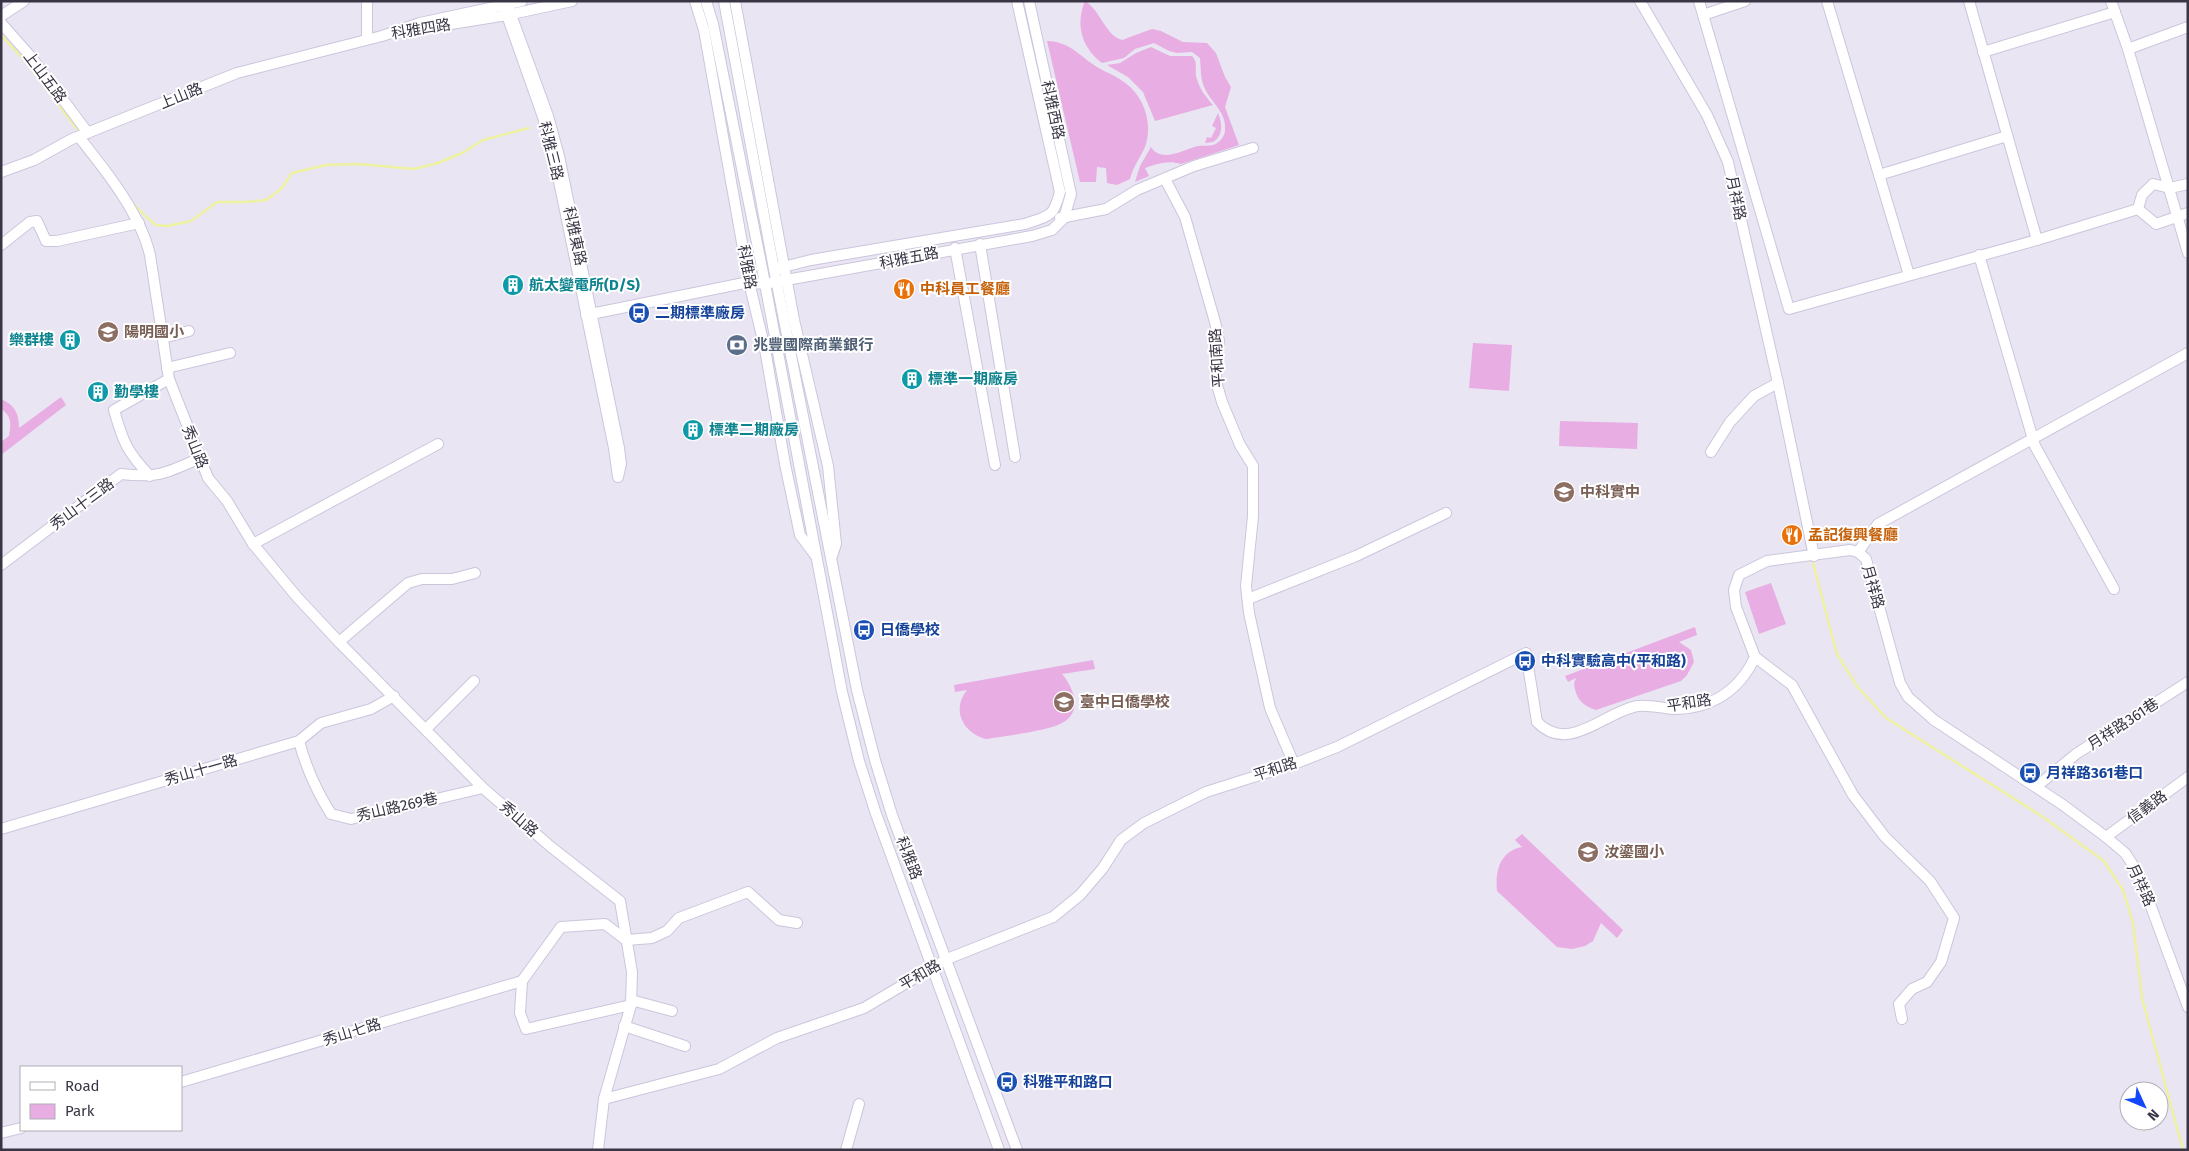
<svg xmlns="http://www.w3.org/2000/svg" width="2189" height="1151" font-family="'Fira Sans','Noto Sans TC',sans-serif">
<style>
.green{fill:#e8ade3}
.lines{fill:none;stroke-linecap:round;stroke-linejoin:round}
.stream{stroke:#eef1a0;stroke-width:2.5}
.minor-casing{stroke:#ccc5dc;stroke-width:12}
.minor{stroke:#fff;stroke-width:10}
.labels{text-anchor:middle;stroke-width:4;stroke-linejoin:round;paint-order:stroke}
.street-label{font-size:15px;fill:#393545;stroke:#fff}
.culture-label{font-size:15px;font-weight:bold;fill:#0d838f;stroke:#fff;text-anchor:start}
.food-label{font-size:15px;font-weight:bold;fill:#c56008;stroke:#fff;text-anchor:start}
.transit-label{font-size:15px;font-weight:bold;fill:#164399;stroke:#fff;text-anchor:start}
.education-label{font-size:15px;font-weight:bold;fill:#785e54;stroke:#fff;text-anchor:start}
.service-label{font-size:15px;font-weight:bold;fill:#4e5e75;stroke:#fff;text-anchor:start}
</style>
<rect width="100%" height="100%" fill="#eae5f3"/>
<g class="green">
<path d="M1085,1c16,10 20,34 37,39l30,-11 9,2 22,11 24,1 9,10 9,24 6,10 -6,20 14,38 -58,19c-13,-4 -24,0 -36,4l4,8 -14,6 5,-16 11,-19c11,17 33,2 47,-1 6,-1 14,1 19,-3 4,-2 8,-8 8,-13 2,-17 -14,-28 -20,-41 -5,-10 -4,-20 -5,-31l-8,-6 -15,1 -8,-2 -15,-8 -19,6 -11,9 -22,5c-20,-15 -27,-38 -17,-62z"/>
<path d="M1047,41c22,0 34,16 50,26 8,5 17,8 24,13 22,13 33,43 24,67 -5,11 -12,20 -15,32l-13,6 -10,-2 -1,-15 -9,-1 -1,15h-16z"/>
<path d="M1151,47l19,9h22c6,6 3,12 4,20 3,12 9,20 17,29l-58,16 -12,-29 -15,-15 -21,-12 13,-2 16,-10z"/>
<path d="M1218,113c4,10 6,22 -5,29l-8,1 2,-6 4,1 5,-10 -4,-2z"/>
<polygon points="1473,343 1512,345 1509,391 1469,388"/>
<path d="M61,397l5,8 -65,50v-13l8,-6c2,-12 3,-20 -8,-27v-10c14,6 18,15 18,29z"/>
<polygon points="1560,421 1638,423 1637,449 1559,446"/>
<polygon points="1771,583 1786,624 1759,634 1745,592"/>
<path d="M1695,627l2,8 -18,7 12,8 3,12 -7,13 -6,6 -85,29c-14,-4 -21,-13 -22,-27l2,-5 -8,4 -3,-6z"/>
<path d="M1093,660l2,9 -33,5c12,14 21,38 0,49 -14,8 -58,13 -76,16 -23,-6 -35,-29 -19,-49l-12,2 -1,-7z"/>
<path d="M1522,834l101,96 -6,8 -16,-15 -8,18 -8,5 -13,3 -15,-2 -60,-56c-2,-20 3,-40 25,-44l-7,-7z"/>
</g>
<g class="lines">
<g class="stream">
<polyline points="1,35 26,62 80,133"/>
<polyline points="131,201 146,217 156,225 167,226 191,221 217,202 246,202 266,200 281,189 292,173 326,165 359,164 414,169 438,163 462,153 483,140 529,128"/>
<polyline points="1812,559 1837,654 1857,686 1886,718 2043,817 2104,861 2123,890 2133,923 2142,998 2183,1150"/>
</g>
<g class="minor-casing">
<g id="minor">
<polyline points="367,1 367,39"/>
<polyline points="502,1 543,117 554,157 614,448 618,477 621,464 619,448 559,156 548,116 506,1"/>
<polyline points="695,1 704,30 749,282 765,349 785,464 800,535 815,555"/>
<polyline points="706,1 713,24 763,273 842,692 859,761 876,814 999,1150"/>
<polyline points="724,1 774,269 857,690 875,760 892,815 1017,1150"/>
<polyline points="735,1 794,320 828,466 836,544 832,556"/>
<polyline points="1640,1 1707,115 1728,162 1778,383 1814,556"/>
<polyline points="1699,1 1789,309 2037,240 2138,209"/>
<polyline points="1827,1 1909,275"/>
<polyline points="1969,1 2037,240"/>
<polyline points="2111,1 2128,49 2188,253"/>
<polyline points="1703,15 1745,1"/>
<polyline points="1,16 24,1"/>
<polyline points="1,23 32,58 88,133"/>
<polyline points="420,29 507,15 572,1"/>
<polyline points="2128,49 2188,27"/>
<polyline points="1983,52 2115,12"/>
<path d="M79,137c27,34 61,76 71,118l19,124 39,99 19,23 26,43 44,53 42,45 144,146 68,59 69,54 12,71 -1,33 -27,94 -6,51"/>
<polyline points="1,172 34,160 72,139 237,73 382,36 420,23 522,1"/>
<polyline points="1879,175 2007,136"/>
<polyline points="1165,179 1185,217 1215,322 1219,341 1215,364 1217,385 1222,402 1240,445 1253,466 1253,516 1246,586 1249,613 1270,708 1294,764"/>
<polyline points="2188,184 2170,188 2153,184 2142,195 2138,209 2156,224 2188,213"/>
<polyline points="1060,218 1106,209 1137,190 1194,166 1253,148"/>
<polyline points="980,244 1015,457"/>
<polyline points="1,245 30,222 37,221 46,241 57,241 139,223"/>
<polyline points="955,248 995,465"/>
<polyline points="1979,255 2035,446 2114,589"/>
<path d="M779,268l32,-8 214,-36c25,-9 28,-6 35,-32l-43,-191"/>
<polyline points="586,315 749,282 764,284 1032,236 1052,230 1064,218 1071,194 1029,1"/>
<polyline points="163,338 189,331"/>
<polyline points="167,368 230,353"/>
<polyline points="1711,452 1730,422 1754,396 1778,383"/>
<path d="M150,476c-23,-24 -27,-34 -36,-66l55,-31"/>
<polyline points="253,544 438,444"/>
<polyline points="1858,552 1878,524 2188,353"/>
<path d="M1,565l120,-91c38,4 46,-1 79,-16"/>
<polyline points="1248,599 1356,556 1446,513"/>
<polyline points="339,642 408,583 422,579 452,579 475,573"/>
<polyline points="1755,657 1792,685 1853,795 1885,837 1930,881 1954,918 1941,962 1927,982 1912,989 1899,1004 1902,1019"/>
<polyline points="426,729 474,681"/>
<path d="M299,741c7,27 17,49 32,73l20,5 132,-31"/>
<polyline points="2036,787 2076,754 2188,682"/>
<polyline points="1,829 299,741 321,723 371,709 394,696"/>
<polyline points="2106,837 2188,777"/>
<polyline points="522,981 561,927 605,924 626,940 652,938 667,931 679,918 748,892 779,920 797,923"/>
<polyline points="631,1000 672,1011"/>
<polyline points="624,1026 685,1046"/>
<polyline points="181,1082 522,981 520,1013 526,1029 631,1005"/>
<path d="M604,1099l115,-30 58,-31 87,-30 83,-49 106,-42 27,-22 23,-27 18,-28 23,-17 62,-31 88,-28 43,-17 189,-94 11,69c32,33 68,-11 101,-16 12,-1 24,2 35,3 38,0 66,-18 82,-52l-19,-50 -2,-17 5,-15 28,-14 83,-11 8,2 8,7 34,124 8,14 26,23 129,85 43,32 19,16 12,18 9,22 42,114"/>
<polyline points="1,1133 21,1128"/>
<polyline points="846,1150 859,1104"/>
</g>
</g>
<use href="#minor" class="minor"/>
</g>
<defs>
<g id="building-disc" transform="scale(1.125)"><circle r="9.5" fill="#0f9aa8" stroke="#fff"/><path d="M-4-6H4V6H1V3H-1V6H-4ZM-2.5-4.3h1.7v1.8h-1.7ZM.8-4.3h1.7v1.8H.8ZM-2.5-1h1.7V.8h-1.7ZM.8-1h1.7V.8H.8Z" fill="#fff"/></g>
<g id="restaurant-disc" transform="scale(1.125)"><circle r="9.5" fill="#e8710a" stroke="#fff"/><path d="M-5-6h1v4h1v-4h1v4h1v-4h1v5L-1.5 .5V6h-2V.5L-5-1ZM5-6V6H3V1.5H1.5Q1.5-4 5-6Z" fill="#fff"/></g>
<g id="bus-disc" transform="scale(1.125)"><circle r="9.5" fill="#1a4fb4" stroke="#fff"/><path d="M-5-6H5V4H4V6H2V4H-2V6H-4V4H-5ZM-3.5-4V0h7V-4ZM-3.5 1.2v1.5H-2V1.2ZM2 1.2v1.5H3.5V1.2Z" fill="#fff"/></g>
<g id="school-disc" transform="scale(1.125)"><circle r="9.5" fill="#8d6e63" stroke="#fff"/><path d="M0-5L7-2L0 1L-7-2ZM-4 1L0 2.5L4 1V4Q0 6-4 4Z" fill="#fff"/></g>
<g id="bank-disc" transform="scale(1.125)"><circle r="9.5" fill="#5c6f8a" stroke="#fff"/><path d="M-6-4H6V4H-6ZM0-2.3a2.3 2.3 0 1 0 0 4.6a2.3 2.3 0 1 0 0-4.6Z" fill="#fff"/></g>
</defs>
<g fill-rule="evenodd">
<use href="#building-disc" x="513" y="285"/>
<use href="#restaurant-disc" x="904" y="289"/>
<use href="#bus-disc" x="639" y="313"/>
<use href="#school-disc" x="108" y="332"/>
<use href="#building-disc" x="70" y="340"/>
<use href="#bank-disc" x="737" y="345"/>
<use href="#building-disc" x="912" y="379"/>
<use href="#building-disc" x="98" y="392"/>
<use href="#building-disc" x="693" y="430"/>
<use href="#school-disc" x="1564" y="492"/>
<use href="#restaurant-disc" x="1792" y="535"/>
<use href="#bus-disc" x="864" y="630"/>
<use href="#bus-disc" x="1525" y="661"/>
<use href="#school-disc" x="1064" y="702"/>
<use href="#bus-disc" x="2030" y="773"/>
<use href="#school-disc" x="1588" y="852"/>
<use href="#bus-disc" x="1007" y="1082"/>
</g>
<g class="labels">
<g class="street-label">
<text transform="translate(421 29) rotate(-9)" y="5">科雅四路</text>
<text transform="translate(45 77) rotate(53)" y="5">上山五路</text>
<text transform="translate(181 96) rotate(-22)" y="5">上山路</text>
<text transform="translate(1053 110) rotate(78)" y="5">科雅西路</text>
<text transform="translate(551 151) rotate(76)" y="5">科雅三路</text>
<text transform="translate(1736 198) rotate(78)" y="5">月祥路</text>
<text transform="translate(575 236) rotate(78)" y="5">科雅東路</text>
<text transform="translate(909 258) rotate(-11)" y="5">科雅五路</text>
<text transform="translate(747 267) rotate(80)" y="5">科雅路</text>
<text transform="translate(1217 358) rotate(-94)" y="5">平和南路</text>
<text transform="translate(195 447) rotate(68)" y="5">秀山路</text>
<text transform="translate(82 504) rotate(-37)" y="5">秀山十三路</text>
<text transform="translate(1873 587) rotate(74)" y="5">月祥路</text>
<text transform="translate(1689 703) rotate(-9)" y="5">平和路</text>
<text transform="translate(2123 724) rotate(-33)" y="5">月祥路361巷</text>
<text transform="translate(1275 769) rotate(-18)" y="5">平和路</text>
<text transform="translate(201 770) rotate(-16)" y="5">秀山十一路</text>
<text transform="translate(397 807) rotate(-13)" y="5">秀山路269巷</text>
<text transform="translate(2147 807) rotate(-36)" y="5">信義路</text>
<text transform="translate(519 819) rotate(41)" y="5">秀山路</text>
<text transform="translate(909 858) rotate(69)" y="5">科雅路</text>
<text transform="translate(2141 885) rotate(65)" y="5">月祥路</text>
<text transform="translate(920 975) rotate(-30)" y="5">平和路</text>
<text transform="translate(352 1032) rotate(-17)" y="5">秀山七路</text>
</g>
<g class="culture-label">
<text x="529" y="290">航太變電所(D/S)</text>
<text x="54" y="345" text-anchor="end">樂群樓</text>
<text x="928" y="384">標準一期廠房</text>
<text x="114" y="397">勤學樓</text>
<text x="709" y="435">標準二期廠房</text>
</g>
<g class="food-label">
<text x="920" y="294">中科員工餐廳</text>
<text x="1808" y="540">孟記復興餐廳</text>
</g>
<g class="transit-label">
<text x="655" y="318">二期標準廠房</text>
<text x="880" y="635">日僑學校</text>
<text x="1541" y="666">中科實驗高中(平和路)</text>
<text x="2046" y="778">月祥路361巷口</text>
<text x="1023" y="1087">科雅平和路口</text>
</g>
<g class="education-label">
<text x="124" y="337">陽明國小</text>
<text x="1580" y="497">中科實中</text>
<text x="1080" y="707">臺中日僑學校</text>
<text x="1604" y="857">汝鎏國小</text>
</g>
<g class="service-label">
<text x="753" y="350">兆豐國際商業銀行</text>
</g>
</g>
<rect width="2189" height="1151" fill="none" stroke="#393545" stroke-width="5"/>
<rect x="20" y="1066" width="162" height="65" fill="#ffffff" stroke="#b0aeb5"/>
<rect x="30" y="1082" width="25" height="8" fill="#ffffff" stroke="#b0aeb5"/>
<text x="65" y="1091" font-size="15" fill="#393545">Road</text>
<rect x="30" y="1104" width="25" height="15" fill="#e8ade3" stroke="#b0aeb5"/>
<text x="65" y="1116" font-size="15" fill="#393545">Park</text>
<g transform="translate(2144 1106) rotate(134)"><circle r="24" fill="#ffffff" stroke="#b0aeb5"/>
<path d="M0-4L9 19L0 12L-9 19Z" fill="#1347fc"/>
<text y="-8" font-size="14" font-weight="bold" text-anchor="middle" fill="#393545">N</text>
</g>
</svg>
